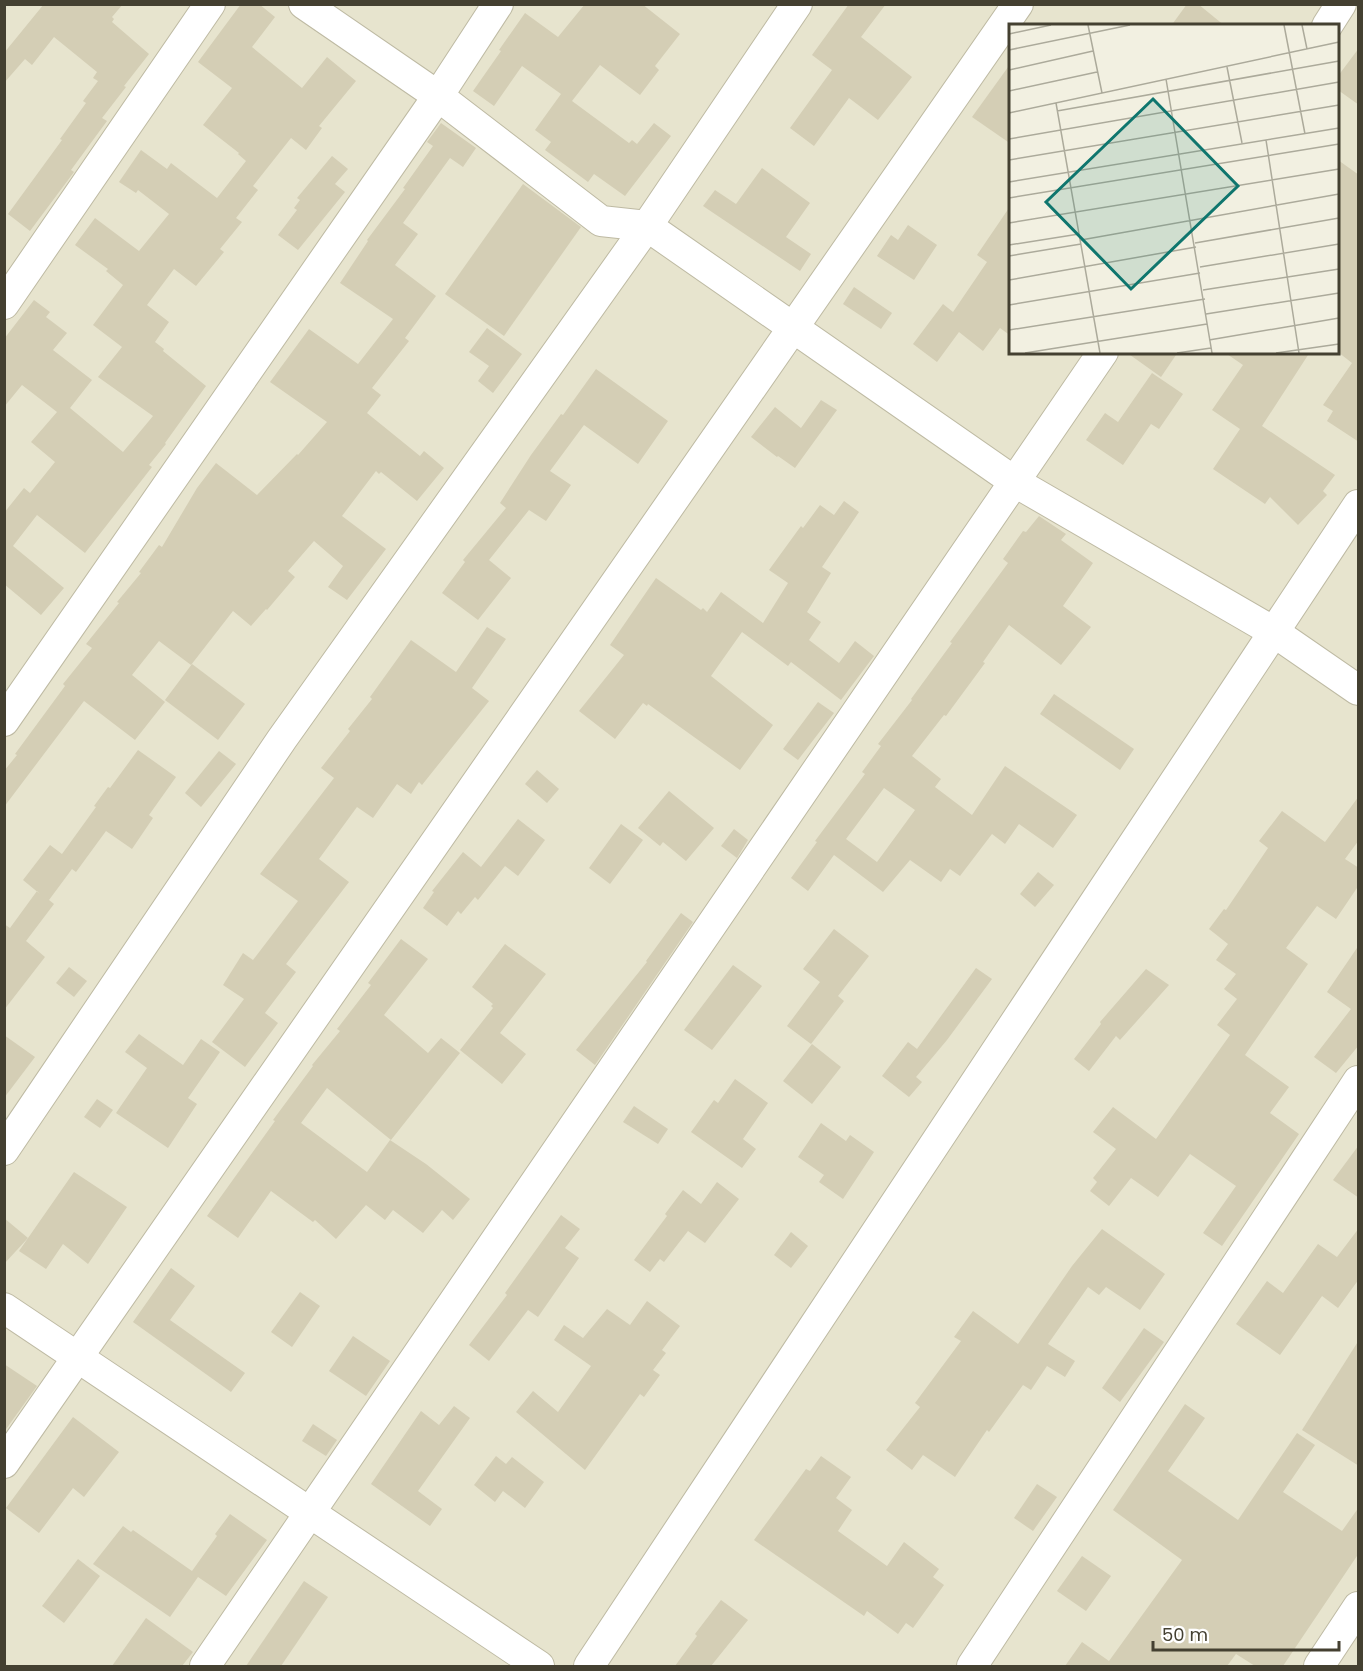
<svg xmlns="http://www.w3.org/2000/svg" width="1363" height="1671" font-family="Poppins,sans-serif">
<style>
.residential{fill:#e7e4ce;fill-rule:evenodd}
.building{fill:#d4ceb5;fill-rule:evenodd}
.lines{fill:none;stroke-linecap:round;stroke-linejoin:round}
.minor-casing{stroke:#bebaa3;stroke-width:32}
.minor{stroke:#fff;stroke-width:30}
.inset-road{fill:none;stroke:#acaa9b;stroke-width:1.5}
.view{fill:#0f766e;fill-opacity:0.15;stroke:#0f766e;stroke-width:3}
.inset-edge{fill:none;stroke:#444031;stroke-width:3}
</style>
<rect width="100%" height="100%" fill="#f2f0e1"/>
<path class="residential" d="M5,5h1353v1661h-1353zM1010,26h328v326h-328z"/>
<g class="building">
<polygon points="44,4 123,4 112,17 114,19 112,22 149,54 124,86 126,87 102,118 107,121 71,170 74,172 30,231 8,214 62,140 60,139 86,103 83,101 98,81 93,78 97,72 54,37 32,65 25,59 4,83 4,53"/>
<polygon points="241,4 259,4 275,17 252,47 302,88 327,57 356,81 319,126 322,128 306,150 291,138 253,186 258,190 236,218 242,222 220,249 224,252 196,286 174,269 147,305 169,322 155,342 164,349 163,351 206,386 165,443 166,444 149,465 152,467 85,553 37,515 13,546 64,588 41,615 4,584 4,513 24,488 30,493 55,462 31,442 57,412 22,385 4,407 4,339 34,300 50,312 46,317 67,333 53,350 92,380 70,408 123,452 153,416 98,377 122,347 93,325 123,285 106,271 108,269 75,245 95,218 139,251 169,214 138,190 136,193 119,182 141,150 167,169 171,163 217,198 246,161 238,154 239,153 203,125 232,88 198,62"/>
<polygon points="585,4 642,4 680,34 655,66 659,70 640,95 600,65 572,101 629,143 632,140 637,144 654,123 671,136 625,196 594,174 588,182 545,150 551,142 535,130 561,94 522,66 494,106 473,91 501,51 499,50 525,13 558,37"/>
<polygon points="849,4 886,4 861,37 912,77 878,120 849,98 814,146 790,128 832,70 812,55"/>
<polygon points="1187,4 1198,4 1225,26 1171,26"/>
<polygon points="1359,48 1359,105 1338,90 1338,76"/>
<polygon points="1011,63 1011,144 972,117"/>
<polygon points="441,123 476,148 463,167 450,158 403,223 418,234 395,265 436,296 405,338 409,341 372,388 381,395 367,413 420,456 424,451 444,468 417,501 381,472 379,474 376,471 342,516 386,549 347,600 328,587 343,566 314,541 288,571 295,577 267,610 266,609 251,626 233,611 191,665 159,641 132,675 165,702 135,740 84,701 4,807 4,771 17,755 15,754 65,686 63,684 92,648 86,644 119,603 117,602 141,573 139,572 159,545 162,547 197,488 216,463 257,495 297,454 298,455 327,422 270,382 309,329 358,364 393,319 340,283 368,241 367,240 405,189 403,188 433,146 427,142"/>
<polygon points="332,156 348,169 335,184 345,192 298,250 278,235 297,210 294,208 300,200 297,198"/>
<polygon points="1338,160 1359,175 1359,442 1327,421 1333,411 1323,405 1352,363 1338,352"/>
<polygon points="762,168 810,203 786,237 811,254 800,271 703,206 715,190 736,204"/>
<polygon points="523,184 581,227 504,336 445,294"/>
<polygon points="1011,205 1011,336 1000,328 983,351 959,332 937,362 913,344 943,304 953,312 987,262 977,255"/>
<polygon points="908,225 937,245 914,280 877,256 891,235 898,240"/>
<polygon points="854,287 892,313 881,329 843,304"/>
<polygon points="487,328 522,354 493,393 478,381 489,366 469,352"/>
<polygon points="1126,352 1178,352 1161,377"/>
<polygon points="1224,352 1310,352 1262,426 1335,475 1323,491 1327,495 1298,525 1270,497 1265,504 1213,469 1240,429 1212,410 1243,365"/>
<polygon points="596,369 668,421 638,464 584,425 550,471 571,485 546,521 529,510 489,560 511,578 478,620 442,593 465,562 463,560 506,508 500,503 531,455 561,414 563,415"/>
<polygon points="1152,373 1183,394 1159,429 1151,424 1123,465 1086,440 1105,413 1118,422"/>
<polygon points="821,400 837,410 795,468 778,456 777,457 751,437 775,407 801,428"/>
<polygon points="844,501 859,512 822,567 831,573 807,612 821,622 809,640 839,663 855,641 874,656 841,700 791,662 788,666 742,632 711,676 773,725 740,770 648,704 647,706 643,703 615,739 579,711 624,655 610,645 656,578 701,610 703,608 707,612 721,592 763,623 788,583 769,570 801,526 803,528 820,505 834,515"/>
<path d="M1039,516l27,18 -5,6 32,23 -30,43 28,21 -30,38 -52,-40 -26,37 2,1 -39,53 -2,-1 -32,41 29,23 -6,8 37,28 33,-49 72,49 -24,33 -34,-24 -14,20 -13,-10 -32,42 -10,-7 -9,13 -31,-22 -27,32 -49,-37 -26,36 -17,-13 26,-36 -2,-1 50,-67 -3,-2 19,-26 -3,-2 34,-44 -1,-1 41,-56 -2,-1 58,-79 -5,-4 20,-28 3,1zM884,788l31,22 -38,52 -31,-23z"/>
<polygon points="487,627 506,639 472,688 489,701 422,785 419,782 411,794 397,784 373,818 357,807 319,859 349,882 286,964 296,972 265,1013 278,1023 245,1067 212,1042 244,999 223,985 243,953 253,960 298,901 260,874 334,778 321,768 350,731 348,729 372,699 370,697 411,640 456,672"/>
<polygon points="192,664 245,704 218,740 165,700"/>
<polygon points="1054,694 1134,749 1120,770 1040,714"/>
<polygon points="818,702 834,713 798,760 783,749"/>
<polygon points="138,750 176,777 149,815 153,818 132,849 106,831 76,872 72,869 49,900 54,904 26,941 45,957 4,1010 4,924 10,928 37,891 40,894 23,880 50,845 62,854 96,807 94,806 108,787 110,788"/>
<polygon points="219,751 236,764 201,807 185,793"/>
<polygon points="537,770 559,789 547,803 525,784"/>
<polygon points="669,791 714,828 686,861 663,842 660,846 638,828"/>
<polygon points="1359,796 1359,840 1345,859 1359,868 1359,885 1336,919 1317,906 1286,948 1308,964 1245,1055 1289,1087 1270,1113 1299,1134 1222,1246 1203,1233 1236,1186 1190,1154 1158,1197 1131,1178 1109,1206 1090,1191 1097,1182 1093,1178 1116,1149 1093,1132 1113,1107 1156,1139 1230,1035 1217,1025 1237,999 1224,989 1236,974 1216,960 1228,944 1209,929 1224,909 1226,910 1268,848 1259,841 1282,811 1325,842"/>
<polygon points="518,819 545,840 518,876 505,866 478,900 475,897 461,914 458,911 447,926 423,908 434,892 432,891 463,852 481,867"/>
<polygon points="621,824 643,840 610,884 589,868"/>
<polygon points="734,829 748,840 737,858 721,846"/>
<polygon points="1038,872 1054,885 1035,907 1020,894"/>
<polygon points="681,913 693,922 595,1065 576,1050 647,962 646,961"/>
<polygon points="834,929 869,956 838,996 844,1001 811,1044 787,1026 820,982 803,969"/>
<polygon points="401,939 428,959 384,1015 428,1053 441,1038 460,1053 391,1140 327,1088 301,1123 367,1172 390,1140 426,1164 470,1199 453,1220 442,1210 423,1233 393,1210 385,1220 366,1205 336,1239 315,1220 313,1222 271,1191 238,1238 207,1216 275,1121 273,1120 313,1066 312,1065 340,1031 337,1029 371,985 368,983"/>
<polygon points="505,944 546,974 500,1033 526,1054 502,1084 460,1050 493,1008 491,1006 493,1004 472,987"/>
<polygon points="1359,945 1359,1045 1336,1073 1314,1057 1351,1009 1327,992"/>
<polygon points="733,965 762,986 712,1050 684,1030"/>
<polygon points="69,967 87,981 74,997 56,983"/>
<polygon points="976,968 992,979 947,1040 916,1077 922,1082 909,1097 882,1076 908,1042 917,1049"/>
<polygon points="1146,969 1169,985 1120,1040 1116,1036 1089,1071 1074,1059 1101,1024 1100,1022"/>
<polygon points="139,1034 183,1065 201,1039 220,1052 188,1098 197,1104 168,1148 116,1113 147,1068 125,1052"/>
<polygon points="4,1035 35,1057 4,1098"/>
<polygon points="812,1044 841,1067 812,1104 783,1081"/>
<polygon points="735,1079 768,1103 743,1139 756,1149 742,1168 691,1132 714,1100 718,1103"/>
<polygon points="97,1099 113,1110 100,1128 84,1117"/>
<polygon points="634,1106 668,1129 658,1144 623,1122"/>
<polygon points="821,1123 846,1141 850,1135 874,1152 843,1199 819,1182 824,1175 798,1157"/>
<polygon points="1359,1145 1359,1198 1333,1180"/>
<polygon points="74,1172 127,1207 88,1264 63,1244 46,1269 19,1251"/>
<polygon points="717,1182 739,1199 705,1243 688,1231 664,1262 660,1259 650,1272 634,1260 667,1216 665,1214 683,1190 701,1204"/>
<polygon points="561,1215 580,1229 565,1248 579,1258 538,1317 528,1310 489,1361 469,1345 507,1295 505,1293"/>
<polygon points="4,1218 28,1238 4,1264"/>
<polygon points="1359,1228 1359,1279 1338,1308 1322,1296 1280,1355 1236,1324 1267,1281 1283,1293 1318,1244 1337,1257"/>
<polygon points="1102,1229 1165,1274 1140,1310 1106,1287 1099,1295 1088,1287 1048,1344 1075,1361 1065,1377 1047,1366 1031,1390 1023,1385 989,1432 987,1430 955,1477 923,1455 912,1470 886,1450 920,1407 915,1403 961,1341 954,1337 973,1311 1018,1344 1072,1266"/>
<polygon points="791,1232 808,1246 791,1268 774,1255"/>
<polygon points="171,1268 195,1286 170,1320 245,1373 231,1392 133,1322"/>
<polygon points="300,1292 320,1306 292,1347 271,1332"/>
<polygon points="647,1301 680,1326 662,1350 666,1353 653,1370 660,1375 644,1397 640,1394 585,1470 516,1412 533,1391 558,1412 591,1366 554,1340 564,1325 583,1338 607,1309 630,1325"/>
<polygon points="1144,1328 1164,1342 1120,1402 1102,1388"/>
<polygon points="353,1336 390,1361 366,1396 329,1371"/>
<polygon points="1359,1340 1359,1466 1302,1430"/>
<polygon points="4,1364 37,1386 4,1432"/>
<polygon points="1185,1404 1205,1418 1168,1471 1238,1520 1297,1433 1315,1445 1283,1492 1342,1531 1359,1507 1359,1553 1283,1666 1255,1666 1236,1654 1227,1666 1065,1666 1082,1642 1109,1661 1182,1560 1113,1510"/>
<polygon points="454,1406 470,1418 418,1491 442,1509 430,1526 371,1484 421,1411 439,1425"/>
<polygon points="73,1417 119,1452 84,1497 73,1488 39,1533 6,1508"/>
<polygon points="313,1424 337,1440 326,1456 302,1441"/>
<polygon points="496,1456 506,1464 512,1457 544,1482 525,1508 503,1491 495,1502 474,1485"/>
<polygon points="821,1456 851,1477 836,1498 852,1510 838,1531 887,1566 904,1542 939,1569 933,1577 944,1585 913,1628 906,1623 898,1634 867,1611 864,1616 754,1540 806,1469 810,1471"/>
<polygon points="1037,1484 1057,1497 1033,1531 1014,1518"/>
<polygon points="230,1514 267,1540 226,1596 198,1577 170,1617 93,1564 123,1526 131,1532 133,1530 192,1571 217,1536 215,1534"/>
<polygon points="1082,1556 1111,1576 1086,1611 1057,1591"/>
<polygon points="78,1559 100,1576 64,1623 42,1606"/>
<polygon points="304,1581 328,1597 281,1666 246,1666"/>
<polygon points="721,1600 748,1620 711,1666 675,1666 697,1636 695,1634"/>
<polygon points="146,1618 193,1652 182,1666 112,1666"/>
</g>
<g class="lines">
<g class="minor-casing">
<g id="minor">
<polyline points="304,4 438,96 601,221 647,226 1015,482 1274,632 1358,690"/>
<polyline points="1327,26 1341,4"/>
<polyline points="4,304 210,4"/>
<polyline points="4,721 438,96 498,4"/>
<polyline points="4,1150 282,739 647,226 797,4"/>
<polyline points="4,1308 539,1666"/>
<polyline points="4,1463 1018,4"/>
<polyline points="205,1666 1103,352"/>
<polyline points="589,1666 1358,505"/>
<polyline points="972,1666 1358,1081"/>
<polyline points="1319,1666 1358,1607"/>
</g>
</g>
<use href="#minor" class="minor"/>
</g>
<g transform="translate(1009 24)">
<rect width="330" height="330" fill="#f2f0e1"/>
<path class="inset-road" d="M79,1l14,68M275,1l21,109M293,1l5,24M0,10l42,-9M0,26l121,-25M218,43l15,76M0,46l84,-19M157,55l46,274M0,67l88,-19M47,79l44,250M48,87l282,-50M0,89l330,-71M0,115l330,-57M257,116l33,213M0,136l330,-55M0,158l330,-54M0,174l330,-54M0,199l330,-54M72,216l258,-46M186,219l144,-25M0,221l70,-11M0,232l72,-12M191,243l139,-23M0,256l187,-33M194,266l136,-21M0,281l191,-32M197,290l133,-21M0,306l196,-31M200,316l130,-22M16,329l182,-29M168,329l34,-5M267,329l63,-9"/>
<path class="view" d="M144,75l85,87 -107,103 -85,-87z"/>
<rect width="330" height="330" class="inset-edge"/>
</g>
<rect width="1363" height="1671" fill="none" stroke="#444031" stroke-width="12"/>
<path d="M1153 1641v9h186v-9" fill="none" stroke="#444031" stroke-width="3"/>
<text x="1162" y="1641" font-size="18" fill="#444031" stroke="#ffffff" stroke-width="4.5" paint-order="stroke">50 m</text>
</svg>
